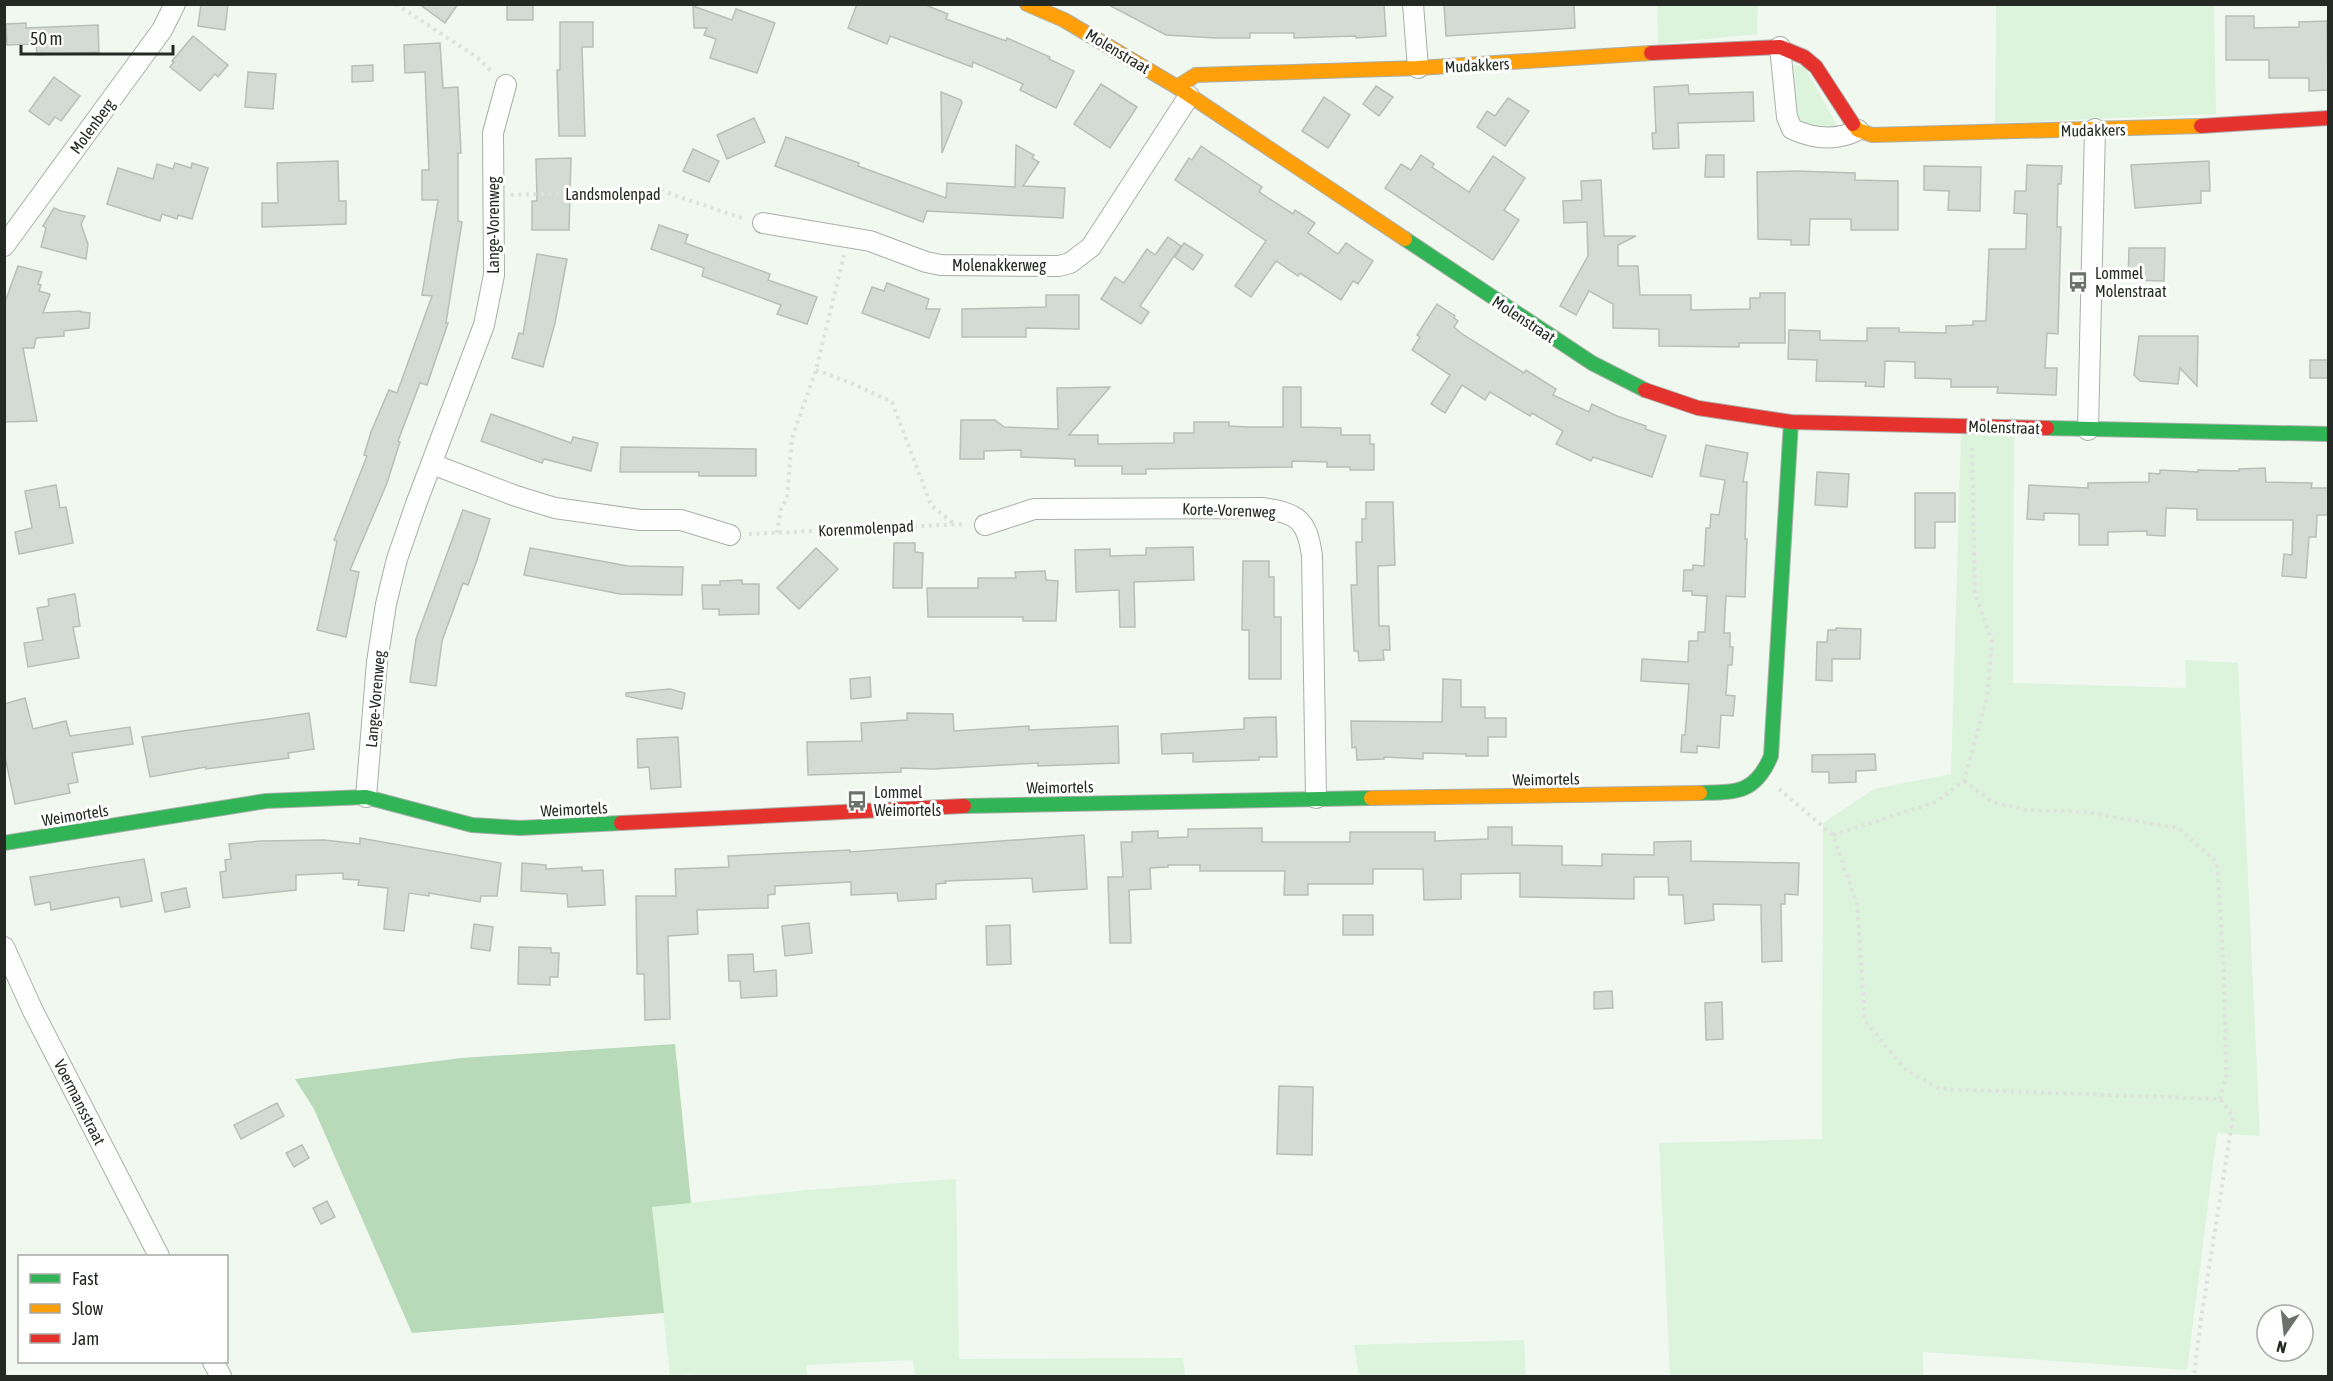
<svg xmlns="http://www.w3.org/2000/svg" width="2333" height="1381" font-family="'Asap Condensed',sans-serif">
<style>
.green{fill:#dcf4dc}
.forest{fill:#b8dab9}
.building{fill:#d4dbd4;stroke:#b8bfb8;stroke-width:1.5}
.lines{fill:none;stroke-linecap:round;stroke-linejoin:round}
.street-casing{stroke:#aaafaa;stroke-width:22}
.fast-casing{stroke:#aaafaa;stroke-width:16}
.slow-casing{stroke:#aaafaa;stroke-width:16}
.jam-casing{stroke:#aaafaa;stroke-width:16}
.path{stroke:#dee1de;stroke-width:4;stroke-dasharray:3 4.5;stroke-linecap:butt}
.street{stroke:#fdfefd;stroke-width:20}
.fast{stroke:#30b455;stroke-width:14}
.slow{stroke:#ff9f0a;stroke-width:14}
.jam{stroke:#e5322d;stroke-width:14}
.labels{text-anchor:middle;stroke-width:6;stroke-linejoin:round;paint-order:stroke}
.street-label{font-size:16px;fill:#242924;stroke:#fff}
.poi-label{font-size:16px;fill:#242924;stroke:#fff;text-anchor:start}
</style>
<rect width="100%" height="100%" fill="#f0f8f0"/>
<g class="green">
<polygon points="1657,5 1758,5 1757,34 1658,44"/>
<polygon points="1996,5 2214,5 2216,114 1995,123"/>
<polygon points="1789,65 1804,66 1839,129 1807,128 1797,118"/>
<polygon points="1961,434 2014,435 2013,683 2186,688 2185,660 2238,663 2260,1136 2217,1133 2187,1370 1923,1352 1923,1376 1670,1376 1659,1143 1822,1139 1823,823 1874,789 1951,774"/>
<polygon points="956,1179 959,1359 1183,1358 1185,1376 915,1376 913,1360 806,1365 807,1376 692,1376 691,1374 670,1376 652,1207 807,1190"/>
<polygon points="1524,1340 1526,1376 1359,1376 1354,1345"/>
</g>
<polygon class="forest" points="675,1044 691,1203 652,1207 664,1313 412,1333 314,1109 295,1079 461,1058"/>
<g class="building">
<polygon points="201,4 228,4 225,30 198,26"/>
<polygon points="419,4 458,4 445,23"/>
<rect x="507" y="4" width="26" height="16"/>
<polygon points="857,4 923,4 948,14 946,19 1006,41 1007,38 1050,57 1049,59 1074,71 1056,108 1020,90 1023,84 973,62 972,67 890,36 887,44 848,28"/>
<polygon points="1107,4 1384,4 1386,36 1356,38 1356,36 1294,38 1294,33 1250,33 1250,38 1215,38 1166,35"/>
<polygon points="1444,4 1574,4 1575,28 1446,36"/>
<polygon points="693,6 732,20 736,9 775,23 757,73 710,58 716,39 704,35 707,28 694,28"/>
<polygon points="2226,16 2254,16 2254,28 2299,27 2299,22 2327,21 2328,90 2309,91 2309,78 2269,78 2269,60 2226,60"/>
<polygon points="560,22 593,22 593,47 582,47 585,136 559,136 557,70 560,70"/>
<polygon points="26,23 26,28 98,25 99,52 37,55 36,44 7,45 6,24"/>
<polygon points="193,36 228,65 218,77 215,74 200,91 170,67 174,62 172,61"/>
<polygon points="440,43 443,88 458,87 461,153 458,153 458,221 462,222 446,323 448,323 427,385 420,383 398,441 400,442 387,483 350,570 359,572 346,637 317,630 337,541 334,540 367,456 364,455 371,432 389,390 397,393 432,296 422,295 438,200 422,200 422,170 429,170 425,72 405,73 404,45"/>
<polygon points="373,65 373,81 352,82 352,66"/>
<polygon points="248,72 276,74 273,109 245,107"/>
<polygon points="54,77 80,96 61,121 55,117 49,125 29,111"/>
<polygon points="1101,84 1137,107 1110,148 1074,124"/>
<polygon points="1688,85 1689,94 1753,92 1754,121 1678,123 1679,148 1653,149 1652,133 1656,133 1654,87"/>
<polygon points="1376,86 1393,97 1379,116 1363,104"/>
<polygon points="941,92 961,100 962,103 942,153"/>
<polygon points="1324,97 1350,115 1328,148 1302,131"/>
<polygon points="1508,98 1529,111 1505,146 1477,127 1487,111 1495,116"/>
<polygon points="754,118 765,142 727,159 717,135"/>
<polygon points="786,137 859,163 858,166 946,198 947,183 1015,187 1016,145 1034,155 1032,158 1039,162 1023,186 1065,188 1063,218 927,211 923,222 775,166"/>
<polygon points="1201,146 1262,187 1259,192 1293,214 1295,210 1315,223 1308,233 1338,254 1346,243 1373,261 1358,284 1353,281 1341,300 1300,273 1298,276 1276,261 1251,297 1235,286 1266,241 1175,180 1189,158 1192,160"/>
<polygon points="693,149 719,161 709,182 683,171"/>
<polygon points="1421,155 1434,164 1432,167 1469,192 1493,156 1525,178 1504,210 1519,220 1493,260 1385,188 1401,164 1411,170"/>
<polygon points="1706,155 1724,155 1724,177 1705,177"/>
<polygon points="571,158 569,230 532,230 532,201 537,201 536,159"/>
<polygon points="338,161 339,201 346,201 346,224 262,227 262,203 278,203 277,163"/>
<polygon points="2209,161 2210,191 2201,191 2201,203 2135,208 2131,165"/>
<polygon points="175,163 191,168 192,163 208,168 192,219 178,215 177,219 162,214 160,221 107,204 118,168 153,179 157,164 173,169"/>
<polygon points="2027,165 2062,166 2061,184 2058,184 2057,227 2061,227 2058,334 2047,333 2045,368 2057,368 2056,395 1997,393 1998,387 1951,387 1951,379 1915,378 1915,362 1885,361 1884,387 1865,386 1866,382 1816,381 1817,360 1788,359 1789,330 1820,331 1820,340 1867,341 1867,328 1899,328 1899,332 1946,333 1946,326 1973,325 1973,321 1986,321 1989,249 2026,249 2027,214 2014,213 2015,191 2026,191"/>
<polygon points="1924,166 1981,167 1980,211 1948,210 1949,191 1924,190"/>
<polygon points="1797,171 1855,173 1855,180 1898,181 1898,230 1851,230 1851,219 1810,219 1809,245 1791,245 1791,240 1758,239 1757,172"/>
<polygon points="1601,180 1604,236 1636,236 1618,245 1618,266 1638,266 1640,295 1691,295 1691,310 1750,309 1750,298 1760,298 1760,293 1785,293 1785,343 1739,343 1739,347 1659,346 1659,329 1613,328 1613,304 1589,291 1576,315 1560,306 1588,256 1587,222 1564,223 1563,201 1582,200 1581,181"/>
<polygon points="54,208 61,211 85,216 81,224 88,244 86,259 41,247 46,228 43,226"/>
<polygon points="659,225 688,235 685,243 770,274 768,280 817,297 807,324 777,314 781,305 702,276 704,268 651,249"/>
<polygon points="1168,237 1181,246 1140,306 1149,312 1141,324 1101,299 1115,277 1124,283 1147,249 1155,255"/>
<polygon points="1184,243 1203,255 1193,270 1175,257"/>
<polygon points="2129,248 2165,248 2164,281 2128,280"/>
<polygon points="537,254 567,259 555,323 543,367 512,358 519,333 523,334"/>
<polygon points="18,266 42,272 38,284 41,285 39,291 50,294 43,313 81,311 81,312 90,313 89,328 64,331 64,336 36,338 34,348 23,348 37,421 4,422 4,305"/>
<polygon points="887,283 929,299 926,309 940,309 929,338 862,313 872,287 884,291"/>
<polygon points="1046,295 1079,295 1079,329 1026,328 1026,337 962,337 962,309 1046,307"/>
<polygon points="1437,304 1455,316 1454,318 1458,321 1454,327 1462,334 1524,373 1526,370 1556,389 1553,395 1589,412 1592,404 1617,416 1646,426 1645,429 1666,436 1652,477 1593,457 1591,461 1556,444 1563,431 1532,413 1530,416 1490,392 1485,400 1462,385 1445,413 1431,404 1450,375 1412,350 1420,337 1417,335"/>
<polygon points="2139,336 2198,336 2197,386 2180,368 2178,384 2140,381 2134,375"/>
<rect x="2310" y="360" width="18" height="18"/>
<polygon points="1110,387 1069,435 1098,435 1098,444 1174,443 1174,433 1194,433 1194,422 1229,422 1229,426 1248,427 1283,427 1283,387 1301,387 1301,427 1341,428 1341,435 1370,435 1370,444 1374,444 1374,470 1350,470 1350,467 1327,467 1327,462 1292,461 1292,467 1146,469 1146,474 1122,474 1122,466 1075,466 1075,459 1021,457 1021,450 984,451 984,459 960,459 961,420 995,420 1004,427 1058,429 1057,388"/>
<polygon points="491,414 571,443 573,437 598,443 591,471 544,459 542,463 481,441"/>
<polygon points="1706,445 1748,453 1743,482 1747,482 1745,539 1747,539 1745,597 1726,596 1724,633 1730,633 1730,647 1733,647 1732,665 1728,665 1726,695 1735,696 1733,716 1721,715 1719,748 1697,746 1697,753 1681,752 1682,735 1685,735 1689,684 1641,681 1642,659 1688,662 1689,641 1698,641 1698,632 1705,632 1707,596 1692,595 1692,591 1683,591 1684,570 1693,570 1693,565 1704,566 1706,528 1710,528 1711,514 1719,515 1725,480 1700,476"/>
<polygon points="621,447 756,449 756,476 699,476 699,472 620,472"/>
<polygon points="2265,468 2266,482 2312,483 2311,488 2328,488 2328,515 2317,515 2316,537 2309,537 2306,578 2282,576 2284,554 2292,555 2293,520 2197,520 2197,509 2166,508 2165,536 2147,535 2147,531 2108,532 2108,545 2079,545 2079,514 2044,513 2044,520 2027,519 2029,485 2088,488 2088,483 2149,482 2149,473 2160,474 2160,470 2198,472 2198,470 2239,471 2239,469"/>
<polygon points="1817,472 1849,474 1847,507 1815,505"/>
<polygon points="56,485 60,508 66,507 73,543 19,554 15,532 32,528 25,491"/>
<polygon points="1915,493 1955,493 1955,522 1935,522 1935,548 1915,548"/>
<polygon points="1366,502 1393,502 1395,565 1378,566 1379,626 1389,626 1390,650 1383,650 1384,660 1359,661 1358,651 1354,651 1351,585 1357,585 1356,542 1362,542 1362,519 1366,519"/>
<polygon points="463,510 490,519 477,560 468,585 463,583 442,641 436,686 410,682 416,639"/>
<polygon points="894,543 915,543 915,552 923,553 922,588 893,588"/>
<polygon points="1193,547 1194,580 1134,582 1135,627 1120,627 1119,590 1076,592 1075,550 1110,549 1110,556 1146,555 1146,548"/>
<polygon points="530,548 628,566 683,567 682,595 620,594 524,575"/>
<polygon points="816,548 838,569 799,609 777,588"/>
<polygon points="1243,561 1269,561 1269,577 1274,577 1274,617 1281,617 1281,679 1249,679 1249,630 1242,630"/>
<polygon points="1045,571 1046,580 1058,581 1056,621 1023,621 1023,617 928,617 927,588 978,588 978,578 1016,578 1015,572"/>
<polygon points="742,580 742,584 759,584 759,614 719,615 719,609 703,609 702,585 720,585 720,581"/>
<polygon points="75,594 80,626 73,627 79,658 28,667 24,643 43,640 37,608 49,606 48,599"/>
<polygon points="1836,628 1861,629 1860,659 1832,659 1832,681 1816,680 1817,642 1827,642 1828,630 1836,630"/>
<polygon points="870,677 871,697 851,699 850,679"/>
<polygon points="1443,679 1461,680 1461,707 1485,707 1485,718 1506,718 1506,737 1488,737 1488,756 1466,756 1466,754 1423,753 1423,759 1384,757 1384,759 1357,760 1356,747 1352,748 1351,721 1442,722"/>
<polygon points="670,689 685,693 682,709 626,696 626,693"/>
<polygon points="25,698 33,729 66,721 70,736 130,727 133,744 72,753 78,782 68,784 70,793 15,804 4,752 4,704"/>
<polygon points="309,713 314,749 288,753 289,758 206,769 206,767 150,777 142,737"/>
<polygon points="907,713 953,714 954,731 1029,726 1029,730 1118,726 1119,763 1038,766 1038,763 933,769 901,768 901,772 808,775 807,742 862,741 861,723 907,720"/>
<polygon points="1276,717 1277,757 1259,757 1259,760 1193,762 1193,753 1162,754 1161,734 1244,729 1244,718"/>
<polygon points="678,737 681,787 651,789 649,767 638,768 637,739"/>
<polygon points="1875,754 1876,770 1856,771 1856,782 1829,783 1829,772 1812,772 1812,755"/>
<polygon points="1488,827 1512,827 1512,845 1562,846 1562,865 1602,866 1602,854 1654,855 1654,842 1691,841 1691,861 1799,863 1798,895 1785,894 1785,904 1781,904 1782,961 1762,962 1761,905 1713,904 1714,920 1685,924 1683,895 1669,895 1668,877 1634,877 1634,899 1520,897 1520,873 1461,874 1461,899 1424,900 1423,869 1373,869 1373,884 1308,884 1308,895 1284,895 1285,871 1200,871 1200,865 1168,865 1168,867 1150,868 1151,889 1129,890 1131,943 1110,943 1108,877 1123,877 1121,842 1132,842 1132,832 1158,831 1158,838 1188,837 1188,829 1262,828 1262,842 1350,842 1350,832 1435,832 1435,841 1488,839"/>
<polygon points="1084,835 1087,889 1033,892 1032,878 945,881 946,883 936,884 936,899 898,901 897,893 851,895 851,882 775,886 775,894 768,895 768,908 697,910 698,934 668,936 670,1019 645,1020 644,974 637,974 636,896 676,896 675,869 729,867 728,856 850,850 850,852"/>
<polygon points="360,838 501,863 497,896 481,896 480,902 429,893 429,896 409,893 404,931 384,929 388,888 358,885 359,880 343,879 343,873 296,875 296,890 223,898 220,872 226,871 225,860 231,859 229,844 260,841 324,840 360,844"/>
<polygon points="144,859 152,901 121,907 119,897 51,910 50,902 35,905 30,877"/>
<polygon points="522,863 546,865 546,869 582,867 582,871 603,870 605,905 568,907 567,894 521,891"/>
<polygon points="186,888 190,907 165,912 161,893"/>
<rect x="1343" y="915" width="30" height="20"/>
<polygon points="809,923 812,953 785,956 782,926"/>
<polygon points="474,924 493,927 490,951 471,948"/>
<polygon points="1010,925 1011,964 987,965 986,926"/>
<polygon points="519,947 551,948 551,953 559,953 558,977 550,977 550,985 518,984"/>
<polygon points="753,954 754,972 776,970 777,996 741,998 740,981 729,981 728,955"/>
<polygon points="1612,991 1613,1008 1594,1009 1594,992"/>
<polygon points="1722,1002 1723,1039 1706,1040 1705,1003"/>
<polygon points="1279,1086 1313,1087 1312,1155 1277,1154"/>
<polygon points="277,1103 284,1116 241,1139 234,1125"/>
<polygon points="302,1145 309,1158 294,1167 286,1153"/>
<polygon points="327,1201 335,1217 321,1224 313,1208"/>
</g>
<g class="lines">
<g class="street-casing">
<g id="street">
<polyline points="1413,4 1418,68"/>
<path d="M1780,47l7,70 5,12c22,10 45,12 66,1"/>
<polyline points="763,223 870,241 926,262 941,265 1059,266 1070,263 1091,247 1189,96"/>
<polyline points="4,246 162,30 175,4"/>
<polyline points="2088,430 2095,129"/>
<polyline points="432,464 516,496 555,508 640,520 681,520 730,535"/>
<path d="M985,525l49,-16 228,-1c35,5 45,11 50,48l4,242"/>
<polyline points="366,797 377,662 386,604 397,559 416,504 484,325 494,275 493,133 506,85"/>
<polyline points="4,947 33,1011 159,1256"/>
<polyline points="213,1362 221,1376"/>
</g>
</g>
<g class="fast-casing">
<g id="fast">
<polyline points="1405,239 1592,363 1645,390"/>
<polyline points="2047,428 2328,434"/>
<path d="M1700,793c36,-1 55,1 71,-37l20,-334"/>
<polyline points="964,806 1371,798"/>
<polyline points="4,843 266,801 366,797 472,825 520,828 621,823"/>
</g>
</g>
<g class="slow-casing">
<g id="slow">
<polyline points="1027,4 1064,20 1177,87 1405,239"/>
<polyline points="1177,87 1196,75 1418,68 1651,53"/>
<polyline points="1853,124 1858,130 1872,135 2201,126"/>
<polyline points="1371,798 1700,793"/>
</g>
</g>
<g class="jam-casing">
<g id="jam">
<polyline points="1651,53 1780,47 1804,57 1816,67 1853,124"/>
<polyline points="2201,126 2328,118"/>
<polyline points="1645,390 1698,408 1791,422 2047,428"/>
<polyline points="621,823 964,806"/>
</g>
</g>
<g class="path">
<polyline points="396,4 478,58 492,72"/>
<polyline points="511,195 659,190 745,219"/>
<polyline points="816,370 851,383 892,402 931,505 954,524"/>
<polyline points="777,533 781,509 787,498 792,438 816,370 844,255"/>
<polyline points="749,534 966,524"/>
<polyline points="1964,781 1993,802 2026,810 2085,812 2178,828 2217,862 2224,972 2226,1077 2220,1099"/>
<polyline points="1779,789 1833,835 1857,904 1865,1021 1906,1070 1940,1089 2220,1099 2233,1116 2201,1319 2194,1376"/>
<polyline points="1833,835 1936,802 1964,781 1987,697 1992,642 1975,593 1972,448"/>
</g>
<use href="#street" class="street"/>
<use href="#fast" class="fast"/>
<use href="#slow" class="slow"/>
<use href="#jam" class="jam"/>
</g>
<defs>
<g id="bus-bare" transform="scale(1.62)"><path d="M-5-6H5V4H4V6H2V4H-2V6H-4V4H-5ZM-3.5-4V0h7V-4ZM-3.5 1.2v1.5H-2V1.2ZM2 1.2v1.5H3.5V1.2Z" fill="#6b716b" stroke="#fff" stroke-width="2.5" paint-order="stroke"/></g>
</defs>
<g fill-rule="evenodd">
<use href="#bus-bare" x="2078" y="282"/>
<use href="#bus-bare" x="857" y="801"/>
</g>
<g class="labels">
<g class="street-label">
<text transform="translate(1118 51) rotate(31)" y="6">Molenstraat</text>
<text transform="translate(1477 65) rotate(-3)" y="6">Mudakkers</text>
<text transform="translate(92 126) rotate(-54)" y="6">Molenberg</text>
<text transform="translate(2093 130) rotate(-1)" y="6">Mudakkers</text>
<text x="613" y="200">Landsmolenpad</text>
<text transform="translate(493 225) rotate(-90)" y="6">Lange-Vorenweg</text>
<text x="999" y="271">Molenakkerweg</text>
<text transform="translate(1524 319) rotate(33)" y="6">Molenstraat</text>
<text transform="translate(2004 427) rotate(2)" y="6">Molenstraat</text>
<text transform="translate(1229 510) rotate(2)" y="6">Korte-Vorenweg</text>
<text transform="translate(866 528) rotate(-3)" y="6">Korenmolenpad</text>
<text transform="translate(375 699) rotate(-85)" y="6">Lange-Vorenweg</text>
<text transform="translate(1546 779) rotate(-1)" y="6">Weimortels</text>
<text transform="translate(1060 787) rotate(-1)" y="6">Weimortels</text>
<text transform="translate(574 809) rotate(-3)" y="6">Weimortels</text>
<text transform="translate(75 815) rotate(-9)" y="6">Weimortels</text>
<text transform="translate(80 1102) rotate(63)" y="6">Voermansstraat</text>
</g>
<g class="poi-label">
<text x="2095" y="279">Lommel<tspan x="2095" dy="18">Molenstraat</tspan></text>
<text x="874" y="798">Lommel<tspan x="874" dy="18">Weimortels</tspan></text>
</g>
</g>
<rect width="2333" height="1381" fill="none" stroke="#242924" stroke-width="12"/>
<rect x="18" y="1255" width="210" height="108" fill="#ffffff" stroke="#a7a9a7" stroke-width="1.5"/>
<rect x="30" y="1274" width="30" height="9" fill="#30b455" stroke="#a7a9a7" stroke-width="1.5"/>
<text x="72" y="1285" font-size="18" fill="#242924">Fast</text>
<rect x="30" y="1304" width="30" height="9" fill="#ff9f0a" stroke="#a7a9a7" stroke-width="1.5"/>
<text x="72" y="1315" font-size="18" fill="#242924">Slow</text>
<rect x="30" y="1334" width="30" height="9" fill="#e5322d" stroke="#a7a9a7" stroke-width="1.5"/>
<text x="72" y="1345" font-size="18" fill="#242924">Jam</text>
<g transform="translate(2285 1333) rotate(194)"><circle r="28" fill="#ffffff" stroke="#a7a9a7" stroke-width="1.5"/>
<path d="M0-4.5L10 22L0 15L-10 22Z" fill="#6b716b"/>
<text y="-9" font-size="16" font-weight="bold" text-anchor="middle" fill="#242924">N</text>
</g>
<path d="M21 45v9h152v-9" fill="none" stroke="#242924" stroke-width="3"/>
<text x="30" y="45" font-size="18" fill="#242924" stroke="#ffffff" stroke-width="4.5" paint-order="stroke">50 m</text>
</svg>
